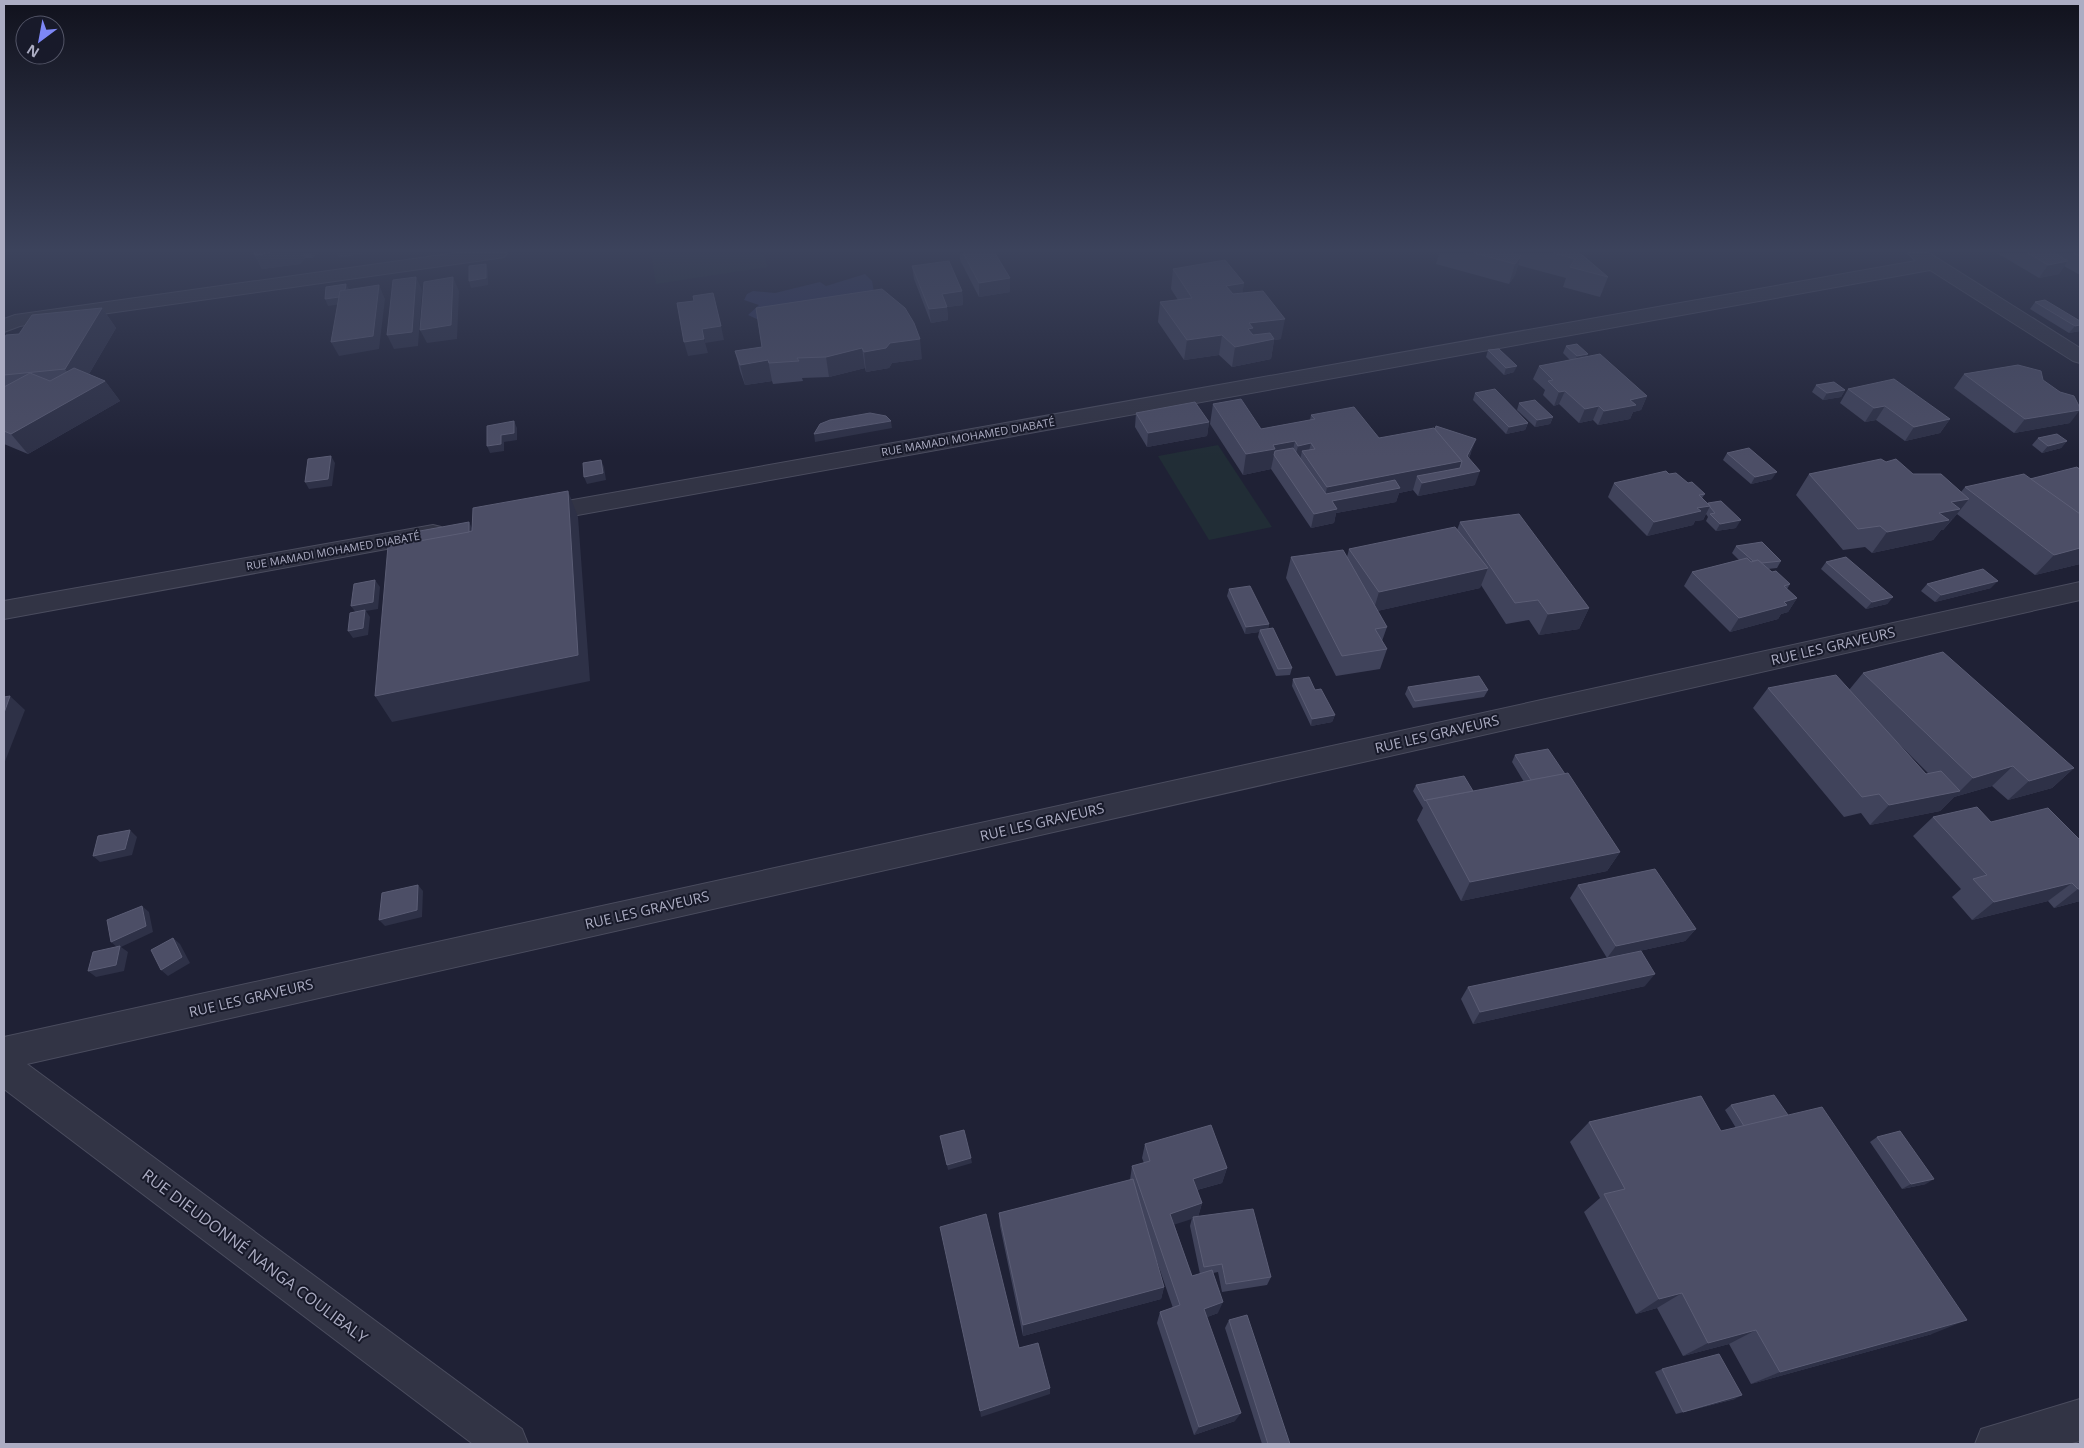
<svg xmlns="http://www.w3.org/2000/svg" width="2084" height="1448" font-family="'Open Sans',sans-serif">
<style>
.green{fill:#212d36}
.water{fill:#30355a}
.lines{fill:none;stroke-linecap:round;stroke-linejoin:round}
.street-casing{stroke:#4a4c5e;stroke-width:2}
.street{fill:#323445;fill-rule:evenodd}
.wall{fill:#40435b;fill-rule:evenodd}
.shaded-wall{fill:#2e3147}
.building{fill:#4c4e66;stroke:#5b5d75}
.labels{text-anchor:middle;stroke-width:4;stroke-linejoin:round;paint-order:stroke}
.far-street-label{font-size:11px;fill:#acadc3;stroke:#181a2a}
.street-label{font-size:14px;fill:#acadc3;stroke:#181a2a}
.near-street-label{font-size:16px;fill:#acadc3;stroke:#181a2a}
</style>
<rect width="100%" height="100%" fill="#1f2135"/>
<g class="green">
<polygon points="651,253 763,253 768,267 656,284"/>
<polygon points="1218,445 1272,527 1209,540 1158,456"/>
</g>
<polygon class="water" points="865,274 872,281 875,297 822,298 820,300 759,320 748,315 759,305 744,300 747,294 753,291 775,293 820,282 826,286"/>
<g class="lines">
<g class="street-casing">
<g id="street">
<polygon points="456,253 507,253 504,257 498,258 52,321 20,326 4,332 4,319 15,315"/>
<polygon points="1908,253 1929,253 2080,348 2080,363 2073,361 1930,270 539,522 531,519 527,514 531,509 539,506 1916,261"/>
<polygon points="433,525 441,527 445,533 441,539 4,619 4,601"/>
<polygon points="2080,582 2080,600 27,1064 522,1429 528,1444 473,1444 4,1089 4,1037"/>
<polygon points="2080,1399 2080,1441 2068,1444 1975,1444 1981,1429"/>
</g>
</g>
<use href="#street" class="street"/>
</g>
<g class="wall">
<polygon points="254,253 318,253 313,258 305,258 300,264 262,269"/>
<polygon points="960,253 995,253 1010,278 1010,292 979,297 960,260"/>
<polygon points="1435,253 1580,253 1608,277 1600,297 1563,287 1566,278 1518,265 1515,275 1509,284 1436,264 1439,254"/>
<polygon points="1997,253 2080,253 2080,275 2064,266 2059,274 2039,278"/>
<polygon points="912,266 962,291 963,305 947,307 948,320 931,323 914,279"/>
<polygon points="1173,269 1244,283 1242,293 1281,339 1274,340 1271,359 1232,367 1219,355 1184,360 1158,322 1160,302 1178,300 1171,289"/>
<polygon points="2045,300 2080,331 2069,333 2030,309 2035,302"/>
<polygon points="102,308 116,328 89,374 105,381 120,401 28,454 4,444 4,339"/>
<polygon points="756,308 922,359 892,363 889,368 866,372 865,368 829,377 802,378 803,381 773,384 772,381 745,385 740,371 735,351 762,347"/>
<polygon points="1566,346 1587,357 1647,396 1641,410 1633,412 1630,419 1598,425 1593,420 1579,423 1559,404 1554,406 1543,395 1545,390 1533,379 1539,366 1570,360 1563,353"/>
<polygon points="1488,350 1514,372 1504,375 1486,357"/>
<polygon points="1964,374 2043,380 2070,423 2014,433 1954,388"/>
<polygon points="1816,385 1845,390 1841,397 1823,400 1812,392"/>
<polygon points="1848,389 1950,419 1940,433 1905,441 1876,420 1865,422 1840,403"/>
<polygon points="1475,393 1528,423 1525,430 1506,434 1473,400"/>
<polygon points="1519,403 1553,417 1550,424 1535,427 1517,410"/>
<polygon points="1213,404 1261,429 1310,420 1311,415 1379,438 1471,453 1469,458 1475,485 1418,496 1413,490 1399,493 1396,502 1336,513 1334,523 1311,528 1271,469 1243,475 1210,424"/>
<polygon points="1136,413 1209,422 1207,436 1147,447 1135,427"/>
<polygon points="2038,438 2067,441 2061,448 2042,453 2032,445"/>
<polygon points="1727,453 1772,479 1751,484 1723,460"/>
<polygon points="1886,462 1913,474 1961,492 1965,487 2030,479 2078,468 2080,466 2080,564 2035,575 1957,514 1943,530 1941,530 1933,540 1872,553 1865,547 1843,550 1796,495 1809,474"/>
<polygon points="1669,474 1688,483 1705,494 1702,498 1736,528 1716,531 1706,521 1708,517 1706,514 1703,520 1695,521 1693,525 1647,536 1608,497 1614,483"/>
<polygon points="1460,522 1589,608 1579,629 1539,635 1529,620 1506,624 1481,585 1480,588 1377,611 1387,627 1382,641 1387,649 1380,669 1336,676 1286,578 1291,557 1347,557 1349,549 1457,530"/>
<polygon points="1736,546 1781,561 1777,568 1768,569 1772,572 1790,584 1787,589 1797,598 1788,612 1781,614 1778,619 1730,632 1684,586 1692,572 1739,560 1732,553"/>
<polygon points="1826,562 1893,597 1887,604 1866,609 1821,569"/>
<polygon points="1927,584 1991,588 1935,602 1921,591"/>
<polygon points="1229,589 1269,624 1268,629 1292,668 1290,675 1276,676 1258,637 1259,632 1245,634 1227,596"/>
<path d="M1863,673l211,95 -22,20 -44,12 -16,-14 -38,11 -14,14 -70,14 -9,-12 -17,4 -91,-109 15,-20 81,2zM1894,739l35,35h-3z"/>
<polygon points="1293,679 1315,690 1335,715 1332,722 1311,726 1292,686"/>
<polygon points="1408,687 1488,690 1484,697 1413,708 1405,694"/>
<polygon points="1515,755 1565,774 1620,852 1607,871 1461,901 1417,820 1423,808 1413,791 1416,785 1473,791 1524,782 1512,762"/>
<polygon points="1933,817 1991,822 2080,840 2080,901 2054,908 2048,901 1972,920 1952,897 1961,889 1913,836"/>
<polygon points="1578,885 1696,929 1685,941 1607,958 1570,898"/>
<polygon points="1645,986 1473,1024 1461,999 1468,987"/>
<polygon points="1731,1105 1932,1334 1751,1384 1729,1344 1683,1356 1657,1308 1636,1314 1584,1212 1600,1198 1570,1142 1589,1122 1721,1131 1736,1128 1725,1110"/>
<polygon points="1877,1137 1926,1184 1902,1189 1870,1142"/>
<path d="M1145,1144l82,24 -5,15 -25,7 5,13 -4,14 73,60 -4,8 -45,7 -4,-20 -5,1 5,40 -11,4 28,104 -41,14 -37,-112 3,-11 13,-4 -20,-58 11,37 -3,12 -138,37 -23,-110 -1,-13 131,-33 2,-14 12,-3 -2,-5zM1192,1218l-2,8 10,48 -8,2 -18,-52z"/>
<polygon points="1229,1320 1290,1444 1262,1444 1225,1328"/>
<polygon points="1662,1369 1735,1399 1676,1414 1655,1372"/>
</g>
<g class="shaded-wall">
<polygon points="270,253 302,253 305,258 300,264 262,269 255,255"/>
<polygon points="310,253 318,253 313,258"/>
<polygon points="337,253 362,253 362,254 339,258"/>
<polygon points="1521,256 1515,275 1509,284 1515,264"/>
<polygon points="2068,261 2059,274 2039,278 2048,265"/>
<polygon points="486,264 488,271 488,285 471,288 469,281"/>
<polygon points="416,277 422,290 418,346 394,349 387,335"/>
<polygon points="453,277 459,291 457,339 427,343 420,330"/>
<polygon points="1010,278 1010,292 979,297 979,283"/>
<polygon points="1244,283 1241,302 1223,306 1226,286"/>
<polygon points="346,284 350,291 348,303 328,306 325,299"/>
<polygon points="379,285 385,299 379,349 339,356 331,342"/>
<polygon points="962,291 963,305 947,307 948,320 931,323 929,309 942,294"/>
<polygon points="102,308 116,328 80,389 65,369"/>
<polygon points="1285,319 1281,339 1274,340 1271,359 1232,367 1235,347 1249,323"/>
<polygon points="2080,325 2080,331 2069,333 2075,326"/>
<polygon points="721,326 724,340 705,343 702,329"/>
<polygon points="1222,335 1219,355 1184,360 1187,340"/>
<polygon points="704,339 708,353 688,356 684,342"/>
<polygon points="920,339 922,359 892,363 889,368 866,372 864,352 890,343"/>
<polygon points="862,348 865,368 829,377 826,357"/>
<polygon points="1588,354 1585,361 1574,363 1577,356"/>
<polygon points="768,360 772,381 745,385 740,365"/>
<polygon points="1517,366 1514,372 1504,375 1506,368"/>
<polygon points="105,381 120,401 28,454 11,434"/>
<polygon points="1845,390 1841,397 1823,400 1827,393"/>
<polygon points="1565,391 1559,404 1554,406 1559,392"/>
<polygon points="1647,396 1641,410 1633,412 1630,419 1598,425 1604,411 1630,400"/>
<polygon points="1599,406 1593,420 1579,423 1585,409"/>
<polygon points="1885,406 1876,420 1865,422 1874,408"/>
<polygon points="2080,410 2070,423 2014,433 2025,419"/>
<polygon points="1553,417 1550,424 1535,427 1537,420"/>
<polygon points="1950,419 1940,433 1905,441 1914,427"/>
<polygon points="514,421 517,428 517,440 504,442 504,451 490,453 487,446"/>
<polygon points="891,421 892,428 815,442 814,434"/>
<polygon points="1209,422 1207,436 1147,447 1148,433"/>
<polygon points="1528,423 1525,430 1506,434 1509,427"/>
<polygon points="1476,439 1471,453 1462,470 1467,456"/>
<polygon points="1295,441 1290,462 1274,455 1271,469 1243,475 1246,454 1273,445"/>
<polygon points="2067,441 2061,448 2042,453 2048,446"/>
<polygon points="1311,443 1307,459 1302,451 1299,465 1293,466 1298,446"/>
<polygon points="331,456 335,463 332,486 309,489 305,482"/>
<polygon points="601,460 604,467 606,480 587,484 584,477"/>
<polygon points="1462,461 1480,471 1475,485 1418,496 1422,483 1417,476 1413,490 1399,493 1396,502 1336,513 1334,523 1311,528 1314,514 1323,508 1327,487"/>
<polygon points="1777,472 1772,479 1751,484 1755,477"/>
<polygon points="568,491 578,517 590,681 392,722 375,696"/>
<polygon points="1969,499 1953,519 1952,519 1943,530 1941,530 1933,540 1872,553 1887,532 1939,513 1951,502"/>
<polygon points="1710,506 1703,520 1695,521 1693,525 1647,536 1654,522 1697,508"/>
<polygon points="1741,520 1736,528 1716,531 1720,524"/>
<polygon points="469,522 476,536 404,570"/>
<polygon points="2080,548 2080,564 2035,575 2054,555"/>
<polygon points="1488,568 1480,588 1373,612 1379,592"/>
<polygon points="375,580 380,587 378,609 366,611 370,617 368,635 353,638 348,631 356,613 351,606"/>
<polygon points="1998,581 1991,588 1935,602 1941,595"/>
<polygon points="1893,597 1887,604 1866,609 1872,602"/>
<polygon points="1797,598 1788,612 1781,614 1778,619 1730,632 1739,618 1784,602"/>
<polygon points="1589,608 1579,629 1539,635 1548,614"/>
<polygon points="1269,624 1267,631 1260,630 1259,632 1245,634 1246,627"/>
<polygon points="10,696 25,710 4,764 4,713"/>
<polygon points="1335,715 1332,722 1311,726 1312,719"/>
<polygon points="2013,766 1992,786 1954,797 1940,811 1870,825 1889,805 1960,791 1973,778"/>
<polygon points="2074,768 2052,788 2008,800 2029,781"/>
<polygon points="130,830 137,837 132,855 100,862 93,856"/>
<polygon points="1620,852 1607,871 1461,901 1470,882"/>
<polygon points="2072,883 2048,901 1972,920 1994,902"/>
<polygon points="418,885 423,891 422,917 385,926 379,920"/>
<polygon points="2078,889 2080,889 2080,901 2054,908"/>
<polygon points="142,906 149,912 153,932 121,947 128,952 124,971 96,977 88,971 118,948 111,942"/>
<polygon points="1696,929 1685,941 1607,958 1616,946"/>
<polygon points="173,938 180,944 190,963 168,976 161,970"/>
<polygon points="1655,974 1645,986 1473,1024 1480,1012"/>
<polygon points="971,1158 972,1163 948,1170 947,1165"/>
<polygon points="1227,1168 1222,1183 1189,1192 1193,1179"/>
<polygon points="1934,1179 1926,1184 1902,1189 1911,1184"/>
<polygon points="1202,1203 1198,1217 1167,1227 1170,1214"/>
<polygon points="1164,1287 1161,1299 1023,1336 1023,1325"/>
<polygon points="1682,1293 1657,1308 1636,1314 1659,1299"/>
<polygon points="1223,1302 1218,1313 1199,1320 1204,1309"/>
<polygon points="1967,1320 1932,1334 1751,1384 1780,1372"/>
<polygon points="1756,1330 1729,1344 1683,1356 1708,1343"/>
<polygon points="1050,1388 1050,1394 981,1417 980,1411"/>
<polygon points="1742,1395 1735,1399 1676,1414 1683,1412"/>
<polygon points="1241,1413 1235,1421 1194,1435 1199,1427"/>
</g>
<g class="building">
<polygon points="254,253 270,253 255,255"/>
<polygon points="963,253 995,253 1010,278 979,283"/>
<polygon points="1474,253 1513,253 1521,256 1515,264"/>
<polygon points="1554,253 1580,253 1608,277 1570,267 1575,259"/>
<polygon points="2028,253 2055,253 2068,261 2048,265"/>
<polygon points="2074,253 2080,253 2080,257"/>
<polygon points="1225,260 1244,283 1226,286 1233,294 1263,291 1285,319 1249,323 1253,328 1248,329 1253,335 1270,333 1274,339 1235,347 1222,335 1187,340 1160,302 1192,298 1173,269"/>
<polygon points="949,261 962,291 942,294 947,307 929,309 912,266"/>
<polygon points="486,264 486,278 469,281 469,266"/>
<polygon points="416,277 412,332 387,335 393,280"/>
<polygon points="453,277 451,325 420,330 424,282"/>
<polygon points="346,284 345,290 340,291 339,297 325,299 326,287"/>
<polygon points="379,285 373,336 331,342 340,291"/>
<polygon points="882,289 905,308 914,323 920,339 890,343 886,348 864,352 862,348 826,357 797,358 799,361 769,363 768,360 740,365 735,351 762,347 756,308"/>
<polygon points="713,293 721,326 702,329 704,339 684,342 677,303 694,301 693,296"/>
<polygon points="2045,300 2080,321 2080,325 2075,326 2035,302"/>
<polygon points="102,308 65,369 4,375 4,339 6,335 19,334 32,315"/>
<polygon points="1577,344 1588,354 1577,356 1566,346"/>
<polygon points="1499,349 1517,366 1506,368 1488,350"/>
<polygon points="1600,354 1647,396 1630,400 1636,405 1604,411 1599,406 1585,409 1565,391 1559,392 1548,381 1553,380 1539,366"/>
<polygon points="2018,365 2041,371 2043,380 2060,392 2074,396 2080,408 2080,410 2025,419 1964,374"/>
<polygon points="74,368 105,381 11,434 4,431 4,387 30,373 50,381"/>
<polygon points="1894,379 1950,419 1914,427 1885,406 1874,408 1848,389"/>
<polygon points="1834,382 1845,390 1827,393 1816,385"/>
<polygon points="1495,389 1528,423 1509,427 1475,393"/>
<polygon points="1241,399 1261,429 1315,419 1311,415 1354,407 1379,438 1434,428 1462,461 1327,487 1302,451 1315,449 1311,443 1298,446 1295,441 1273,445 1275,449 1246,454 1213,404"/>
<polygon points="1535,400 1553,417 1537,420 1519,403"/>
<polygon points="1195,402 1209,422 1148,433 1136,413"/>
<polygon points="870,413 886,416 891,421 814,434 820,424 830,420"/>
<polygon points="514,421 514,433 501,435 501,444 487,446 487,426"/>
<polygon points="1436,426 1476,439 1467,456 1480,471 1422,483 1417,476 1460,468 1462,461 1435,429"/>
<polygon points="2057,434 2067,441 2048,446 2038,438"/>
<polygon points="1293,448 1326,494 1395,480 1400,488 1332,501 1337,509 1314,514 1274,455 1275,451"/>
<polygon points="1749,448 1777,472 1755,477 1727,453"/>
<polygon points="331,456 328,479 305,482 308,459"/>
<polygon points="1881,459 1886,462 1896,459 1913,474 1941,474 1969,499 1951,502 1960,509 1939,513 1949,520 1887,532 1880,526 1858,529 1809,474"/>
<polygon points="601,460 603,473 584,477 583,463"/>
<polygon points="2077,467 2080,470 2080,514 2030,479"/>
<polygon points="1666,471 1669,474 1676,473 1688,483 1692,482 1705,494 1699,495 1710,506 1697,508 1701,511 1654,522 1614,483"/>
<polygon points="2024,474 2080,514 2080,548 2054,555 1965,487"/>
<polygon points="568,491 578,655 375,696 388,546 472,531 473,508"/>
<polygon points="1721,501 1741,520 1720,524 1710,514 1715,513 1710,507 1710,506 1708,503"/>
<polygon points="1519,514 1589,608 1548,614 1538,600 1515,603 1460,522"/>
<polygon points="469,522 469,532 397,545 398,535"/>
<polygon points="1455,527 1488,568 1379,592 1349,549"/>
<polygon points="1762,542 1781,561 1762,563 1758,560 1753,561 1736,546"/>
<polygon points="1343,550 1387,627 1375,629 1387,649 1342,656 1291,557"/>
<polygon points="1846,557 1893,597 1872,602 1826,562"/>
<polygon points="1747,558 1751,562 1758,560 1772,572 1776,571 1790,584 1784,586 1797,598 1784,602 1787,605 1739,618 1692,572"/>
<polygon points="1983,569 1998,581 1941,595 1927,584"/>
<polygon points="375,580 373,602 351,606 354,584"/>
<polygon points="1250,586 1269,624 1246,627 1229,589"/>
<polygon points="365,610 363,628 348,631 350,613"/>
<polygon points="1273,628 1292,668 1278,669 1260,630"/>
<polygon points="1943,652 2074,768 2029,781 2013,766 1973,778 1863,673"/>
<polygon points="1836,675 1926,774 1941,771 1960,791 1889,805 1879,794 1862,797 1768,688"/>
<polygon points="1479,676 1488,690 1415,701 1408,687"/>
<polygon points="1309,677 1315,690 1321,689 1335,715 1312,719 1293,679"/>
<polygon points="10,696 4,713 4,697"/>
<polygon points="1548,749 1565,774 1531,780 1515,755"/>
<polygon points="1568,773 1620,852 1470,882 1426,800"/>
<polygon points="1464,776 1473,791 1426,800 1425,801 1416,785"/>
<polygon points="1977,807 1991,822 2048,808 2080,840 2080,889 2078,889 2072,883 1994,902 1973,879 1987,875 1933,817"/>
<polygon points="130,830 125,849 93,856 98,836"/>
<polygon points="1655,869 1696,929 1616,946 1578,885"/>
<polygon points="418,885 417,910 379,920 382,893"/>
<polygon points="142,906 146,926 111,942 107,920"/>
<polygon points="173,938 182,957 161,970 151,950"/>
<polygon points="120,946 116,965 88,971 93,952"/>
<polygon points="1641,951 1655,974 1480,1012 1468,987"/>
<polygon points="1774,1095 1788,1115 1744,1126 1731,1105"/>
<polygon points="1701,1096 1721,1131 1822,1107 1967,1320 1780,1372 1756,1330 1708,1343 1682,1293 1659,1299 1604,1194 1625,1189 1589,1122"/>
<polygon points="1211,1125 1227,1168 1193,1179 1202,1203 1170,1214 1192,1276 1212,1270 1223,1302 1204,1309 1241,1413 1199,1427 1160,1312 1180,1305 1132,1166 1150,1161 1145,1144"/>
<polygon points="964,1130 971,1158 947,1165 940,1136"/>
<polygon points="1900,1131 1934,1179 1911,1184 1877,1137"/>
<polygon points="1133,1179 1164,1287 1023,1325 999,1213"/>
<polygon points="1253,1209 1271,1277 1226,1284 1222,1264 1204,1267 1193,1217"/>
<polygon points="986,1214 1019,1348 1038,1343 1050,1388 980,1411 940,1227"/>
<polygon points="1247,1315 1290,1444 1268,1444 1229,1320"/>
<polygon points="1719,1354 1742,1395 1683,1412 1662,1369"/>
</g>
<linearGradient id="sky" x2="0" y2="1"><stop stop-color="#11121d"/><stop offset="0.55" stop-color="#3c435c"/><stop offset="1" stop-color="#3c435c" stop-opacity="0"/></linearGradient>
<rect width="2084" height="456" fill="url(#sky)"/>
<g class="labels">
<g class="far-street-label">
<text transform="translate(968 437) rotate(-10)" y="4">RUE MAMADI MOHAMED DIABATÉ</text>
<text transform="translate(333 551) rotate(-10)" y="4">RUE MAMADI MOHAMED DIABATÉ</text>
</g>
<g class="street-label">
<text transform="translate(1833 646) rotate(-13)" y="5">RUE LES GRAVEURS</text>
<text transform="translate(1437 734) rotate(-13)" y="5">RUE LES GRAVEURS</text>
<text transform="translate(1042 822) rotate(-13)" y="5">RUE LES GRAVEURS</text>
<text transform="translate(647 910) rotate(-13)" y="5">RUE LES GRAVEURS</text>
<text transform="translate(251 998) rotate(-13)" y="5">RUE LES GRAVEURS</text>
</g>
<g class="near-street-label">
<text transform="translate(255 1256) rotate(37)" y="6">RUE DIEUDONNÉ NANGA COULIBALY</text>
</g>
</g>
<rect width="2084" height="1448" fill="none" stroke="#acadc3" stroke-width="10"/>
<g transform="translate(40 40) rotate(212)"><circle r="24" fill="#181a2a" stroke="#535567"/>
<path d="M0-4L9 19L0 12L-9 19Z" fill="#7d87f6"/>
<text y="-8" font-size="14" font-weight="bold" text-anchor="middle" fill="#acadc3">N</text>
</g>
</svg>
